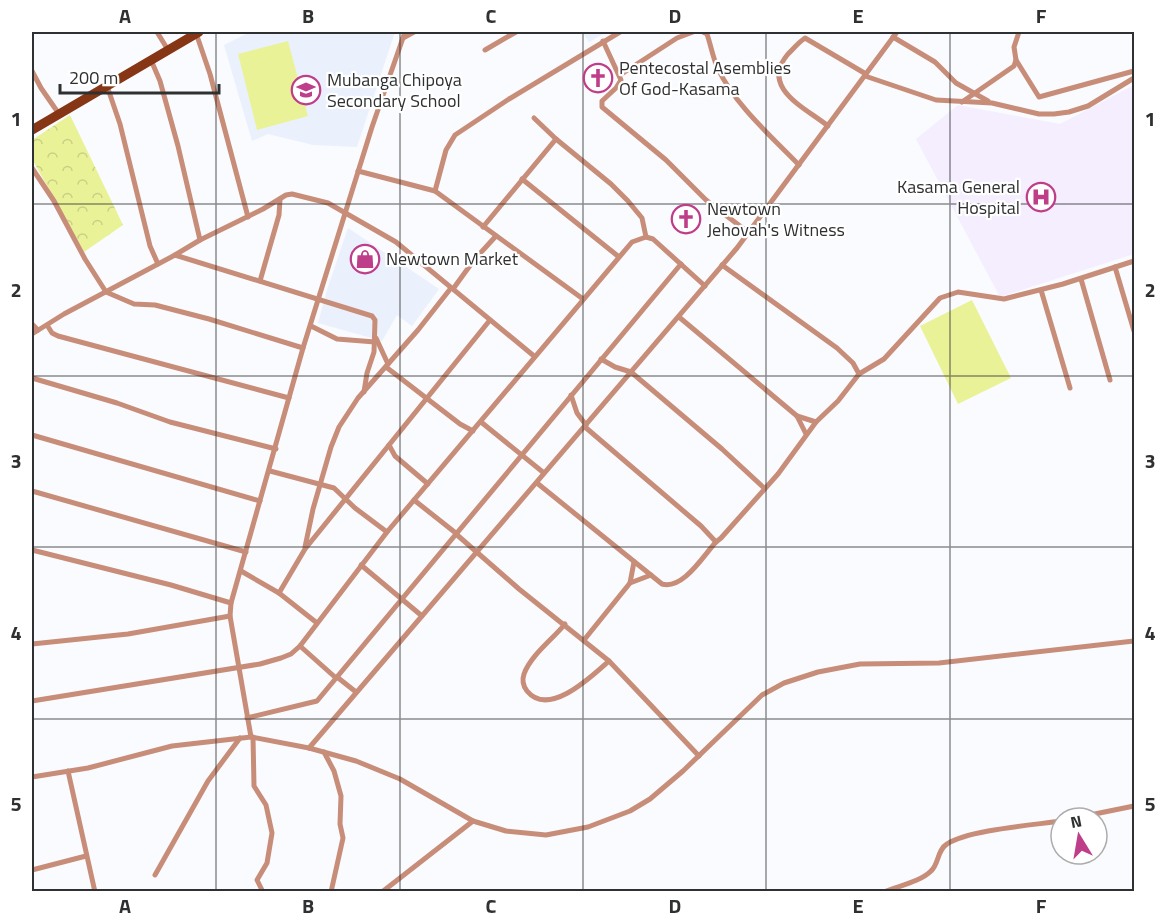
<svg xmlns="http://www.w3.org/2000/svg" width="1166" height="923" font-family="'Titillium Web',sans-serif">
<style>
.built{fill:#eaf1fc}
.medical{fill:#f4eeff}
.park{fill:url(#park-crowns)}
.pitch{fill:#eaf298}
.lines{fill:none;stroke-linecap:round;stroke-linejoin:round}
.street{stroke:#c88d78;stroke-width:5}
.primary{stroke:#863614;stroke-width:9}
.grid{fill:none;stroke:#2f3031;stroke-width:1.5;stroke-opacity:0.55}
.labels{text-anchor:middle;stroke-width:4.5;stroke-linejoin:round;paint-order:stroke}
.poi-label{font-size:18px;fill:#2f3031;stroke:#fff;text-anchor:start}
.neatline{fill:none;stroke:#2f3031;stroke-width:2}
.grid-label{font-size:20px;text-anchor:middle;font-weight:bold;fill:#2f3031}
</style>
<defs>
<pattern id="park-crowns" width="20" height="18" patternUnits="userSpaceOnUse" patternTransform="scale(1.5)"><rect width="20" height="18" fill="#eaf298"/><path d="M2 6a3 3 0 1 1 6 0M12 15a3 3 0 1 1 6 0" fill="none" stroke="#c9d083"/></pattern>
</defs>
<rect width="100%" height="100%" fill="#f9fbfe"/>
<g class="built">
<polygon points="250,32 395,32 357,147 313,145 268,134 252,141 224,45"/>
<polygon points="582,32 607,32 589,42"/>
<polygon points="348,228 439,289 412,326 397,315 382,341 318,323 327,290"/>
</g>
<polygon class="medical" points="1134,85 1134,254 1000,297 916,139 958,105 1060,124"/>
<polygon class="park" points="70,115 123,225 84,252 32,159 32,140"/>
<g class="pitch">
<polygon points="288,41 308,116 257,130 238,54"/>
<polygon points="972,300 1011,378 958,404 920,326"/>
</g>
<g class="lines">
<g class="street">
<polyline points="157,32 168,50"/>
<polyline points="405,32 372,127 303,348 231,603 230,616 251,737 309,748 356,761 400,779 473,821 506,831 546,835 588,827 630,811 650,799 683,771 762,695 784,683 818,672 860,664 939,663 1134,641"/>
<path d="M703,32l4,2c4,12 6,24 11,35 18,37 53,67 81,96"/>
<polyline points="196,33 210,74 248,217"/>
<polyline points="893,37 935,62 956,83 988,101"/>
<polyline points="403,38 414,32"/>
<polyline points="603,41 621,80 616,88 602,101 602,107 666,160 706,200 749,233"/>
<polyline points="485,50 516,32"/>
<polyline points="151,60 160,81 178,146 200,240"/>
<polyline points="1016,60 1039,97 1134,71"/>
<polyline points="32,71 41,88 59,114"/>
<polyline points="620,75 677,38 693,32"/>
<polyline points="865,76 936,100 992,103 1039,114 1054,114 1069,112 1088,106 1134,78"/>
<polyline points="107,86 120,124 150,246 158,264"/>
<polyline points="962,102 1014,66 1016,60 1014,47 1019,32"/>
<polyline points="534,118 556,139 611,184 628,201 642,218 646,237"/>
<path d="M828,126c-22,-18 -69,-38 -40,-72 6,-6 11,-12 17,-16l61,36"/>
<polyline points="32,168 54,201 85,259 106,292 134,304 155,305 209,319 303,348"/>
<polyline points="358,171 435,191 583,299"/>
<polyline points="522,179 619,257"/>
<polyline points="435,191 446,150 455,135 509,99 620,32"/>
<polyline points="483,227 556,139"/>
<polyline points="175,255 200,240 263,209 286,195 292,194 328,203 396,242 534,356"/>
<polyline points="722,265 837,348 853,363 859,374"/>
<polyline points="1115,267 1134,331"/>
<polyline points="1081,279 1110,380"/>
<polyline points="260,281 279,215 280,199"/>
<polyline points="453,289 474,260 496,236"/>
<polyline points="1041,290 1070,388"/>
<polyline points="679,317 797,416 806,434"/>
<polyline points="32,324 38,330"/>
<polyline points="47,325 52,333 58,336 289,398"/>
<polyline points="311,326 337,339 375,342"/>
<polyline points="32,334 64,314 175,255 372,316 375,320 374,352 367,373 364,392"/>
<polyline points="376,338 388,364"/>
<polyline points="601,359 615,367 631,372 722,449 764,488"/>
<polyline points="386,367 460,424 473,431"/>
<polyline points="32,378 117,403 170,422 276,449"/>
<polyline points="571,395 577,413 586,425"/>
<polyline points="797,416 816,422"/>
<polyline points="481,422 544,473"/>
<polyline points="32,435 260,501"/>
<polyline points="389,445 395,456 428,484"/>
<polyline points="270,471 334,488 355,508 387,532"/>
<path d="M537,483l125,101c21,6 41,-28 54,-42l-15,-16 -116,-99"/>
<polyline points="32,491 246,552"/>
<polyline points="414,500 457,534"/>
<polyline points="456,534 519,589 609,661 699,756"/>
<polyline points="716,542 721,538 778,474 816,422 838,401 859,374 884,359 940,298 958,292 1004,299 1063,284 1134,261"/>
<polyline points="305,547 313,509 331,447 339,427 358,398 418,330 451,288"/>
<polyline points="32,550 171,585 231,603"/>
<polyline points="361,565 422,616"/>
<polyline points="241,571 279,593 317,623"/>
<polyline points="630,583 634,562"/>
<polyline points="279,593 305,549 490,320"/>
<path d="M565,624c-13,16 -34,31 -41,50 -2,6 -1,12 3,17 22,27 65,-15 82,-30"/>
<polyline points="584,640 630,583 651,575"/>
<polyline points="32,644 128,634 230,616"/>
<polyline points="300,646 336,678"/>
<polyline points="337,677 356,692"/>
<polyline points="32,701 260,664 281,658 291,654 300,646 387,532 632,242 646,237 653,239 705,286"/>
<polyline points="247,718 317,701 681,264"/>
<polyline points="253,737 254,786 266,805 272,833 267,863 257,880 263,892"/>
<polyline points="309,748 737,248 897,32"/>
<polyline points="324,752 334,771 341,796 340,824 343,838 331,892"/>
<polyline points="68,771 95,892"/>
<polyline points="32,777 88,768 172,746 251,737"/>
<polyline points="1075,818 1134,806"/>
<polyline points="32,870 86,856"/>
<polyline points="155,875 208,781 240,738"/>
<polyline points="382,892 473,821"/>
<path d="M884,892c14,-6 36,-10 47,-21 8,-7 6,-21 16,-27 21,-14 87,-19 114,-23"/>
</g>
<polyline class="primary" points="32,130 199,32"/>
</g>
<path class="grid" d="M216,32v860M400,32v860M583,32v860M766,32v860M950,32v860M32,204h1102M32,376h1102M32,547h1102M32,719h1102"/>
<defs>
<g id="church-ring" transform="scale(1.5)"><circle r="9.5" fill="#fff" stroke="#be3e8a" stroke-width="1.5"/><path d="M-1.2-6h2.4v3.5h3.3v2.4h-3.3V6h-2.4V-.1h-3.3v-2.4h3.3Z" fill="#be3e8a"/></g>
<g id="school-ring" transform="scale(1.5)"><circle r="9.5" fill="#fff" stroke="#be3e8a" stroke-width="1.5"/><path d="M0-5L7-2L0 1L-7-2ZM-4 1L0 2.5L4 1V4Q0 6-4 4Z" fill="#be3e8a"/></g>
<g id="hospital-ring" transform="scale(1.5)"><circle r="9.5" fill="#fff" stroke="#be3e8a" stroke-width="1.5"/><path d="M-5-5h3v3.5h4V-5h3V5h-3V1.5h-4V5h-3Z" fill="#be3e8a"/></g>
<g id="shop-ring" transform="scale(1.5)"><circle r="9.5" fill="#fff" stroke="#be3e8a" stroke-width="1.5"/><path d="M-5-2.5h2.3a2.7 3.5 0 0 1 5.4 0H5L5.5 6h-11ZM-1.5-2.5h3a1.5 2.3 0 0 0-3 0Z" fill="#be3e8a"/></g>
</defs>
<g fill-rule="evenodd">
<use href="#church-ring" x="598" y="78"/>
<use href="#school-ring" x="306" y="90"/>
<use href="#hospital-ring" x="1041" y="197"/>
<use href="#church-ring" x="686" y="219"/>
<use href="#shop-ring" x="365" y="259"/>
</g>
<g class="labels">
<g class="poi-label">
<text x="619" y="74">Pentecostal Asemblies<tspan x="619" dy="21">Of God-Kasama</tspan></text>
<text x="327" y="86">Mubanga Chipoya<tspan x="327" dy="21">Secondary School</tspan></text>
<text x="1020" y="193" text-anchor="end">Kasama General<tspan x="1020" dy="21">Hospital</tspan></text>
<text x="707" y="215">Newtown<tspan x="707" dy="21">Jehovah's Witness</tspan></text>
<text x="386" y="265">Newtown Market</text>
</g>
</g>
<rect width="1166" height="923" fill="none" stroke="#ffffff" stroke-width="66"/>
<g transform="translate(1079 836) rotate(349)"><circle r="28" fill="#ffffff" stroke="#acacad" stroke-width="1.5"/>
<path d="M0-4.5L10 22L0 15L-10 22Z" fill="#be3e8a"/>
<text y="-9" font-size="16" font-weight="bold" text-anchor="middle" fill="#2f3031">N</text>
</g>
<path d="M60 84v9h159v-9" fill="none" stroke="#2f3031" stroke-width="3"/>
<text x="69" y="84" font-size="18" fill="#2f3031" stroke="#ffffff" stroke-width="4.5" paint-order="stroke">200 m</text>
<rect x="33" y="33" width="1100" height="857" class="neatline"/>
<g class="grid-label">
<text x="125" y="23">A</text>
<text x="308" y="23">B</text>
<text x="491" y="23">C</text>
<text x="675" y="23">D</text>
<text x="858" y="23">E</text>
<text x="1041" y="23">F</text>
<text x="16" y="126">1</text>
<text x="1150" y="126">1</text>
<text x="16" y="297">2</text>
<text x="1150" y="297">2</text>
<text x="16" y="468">3</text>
<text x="1150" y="468">3</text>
<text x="16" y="640">4</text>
<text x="1150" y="640">4</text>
<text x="16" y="811">5</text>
<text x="1150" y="811">5</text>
<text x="125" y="913">A</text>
<text x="308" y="913">B</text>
<text x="491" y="913">C</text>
<text x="675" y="913">D</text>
<text x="858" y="913">E</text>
<text x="1041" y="913">F</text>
</g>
</svg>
